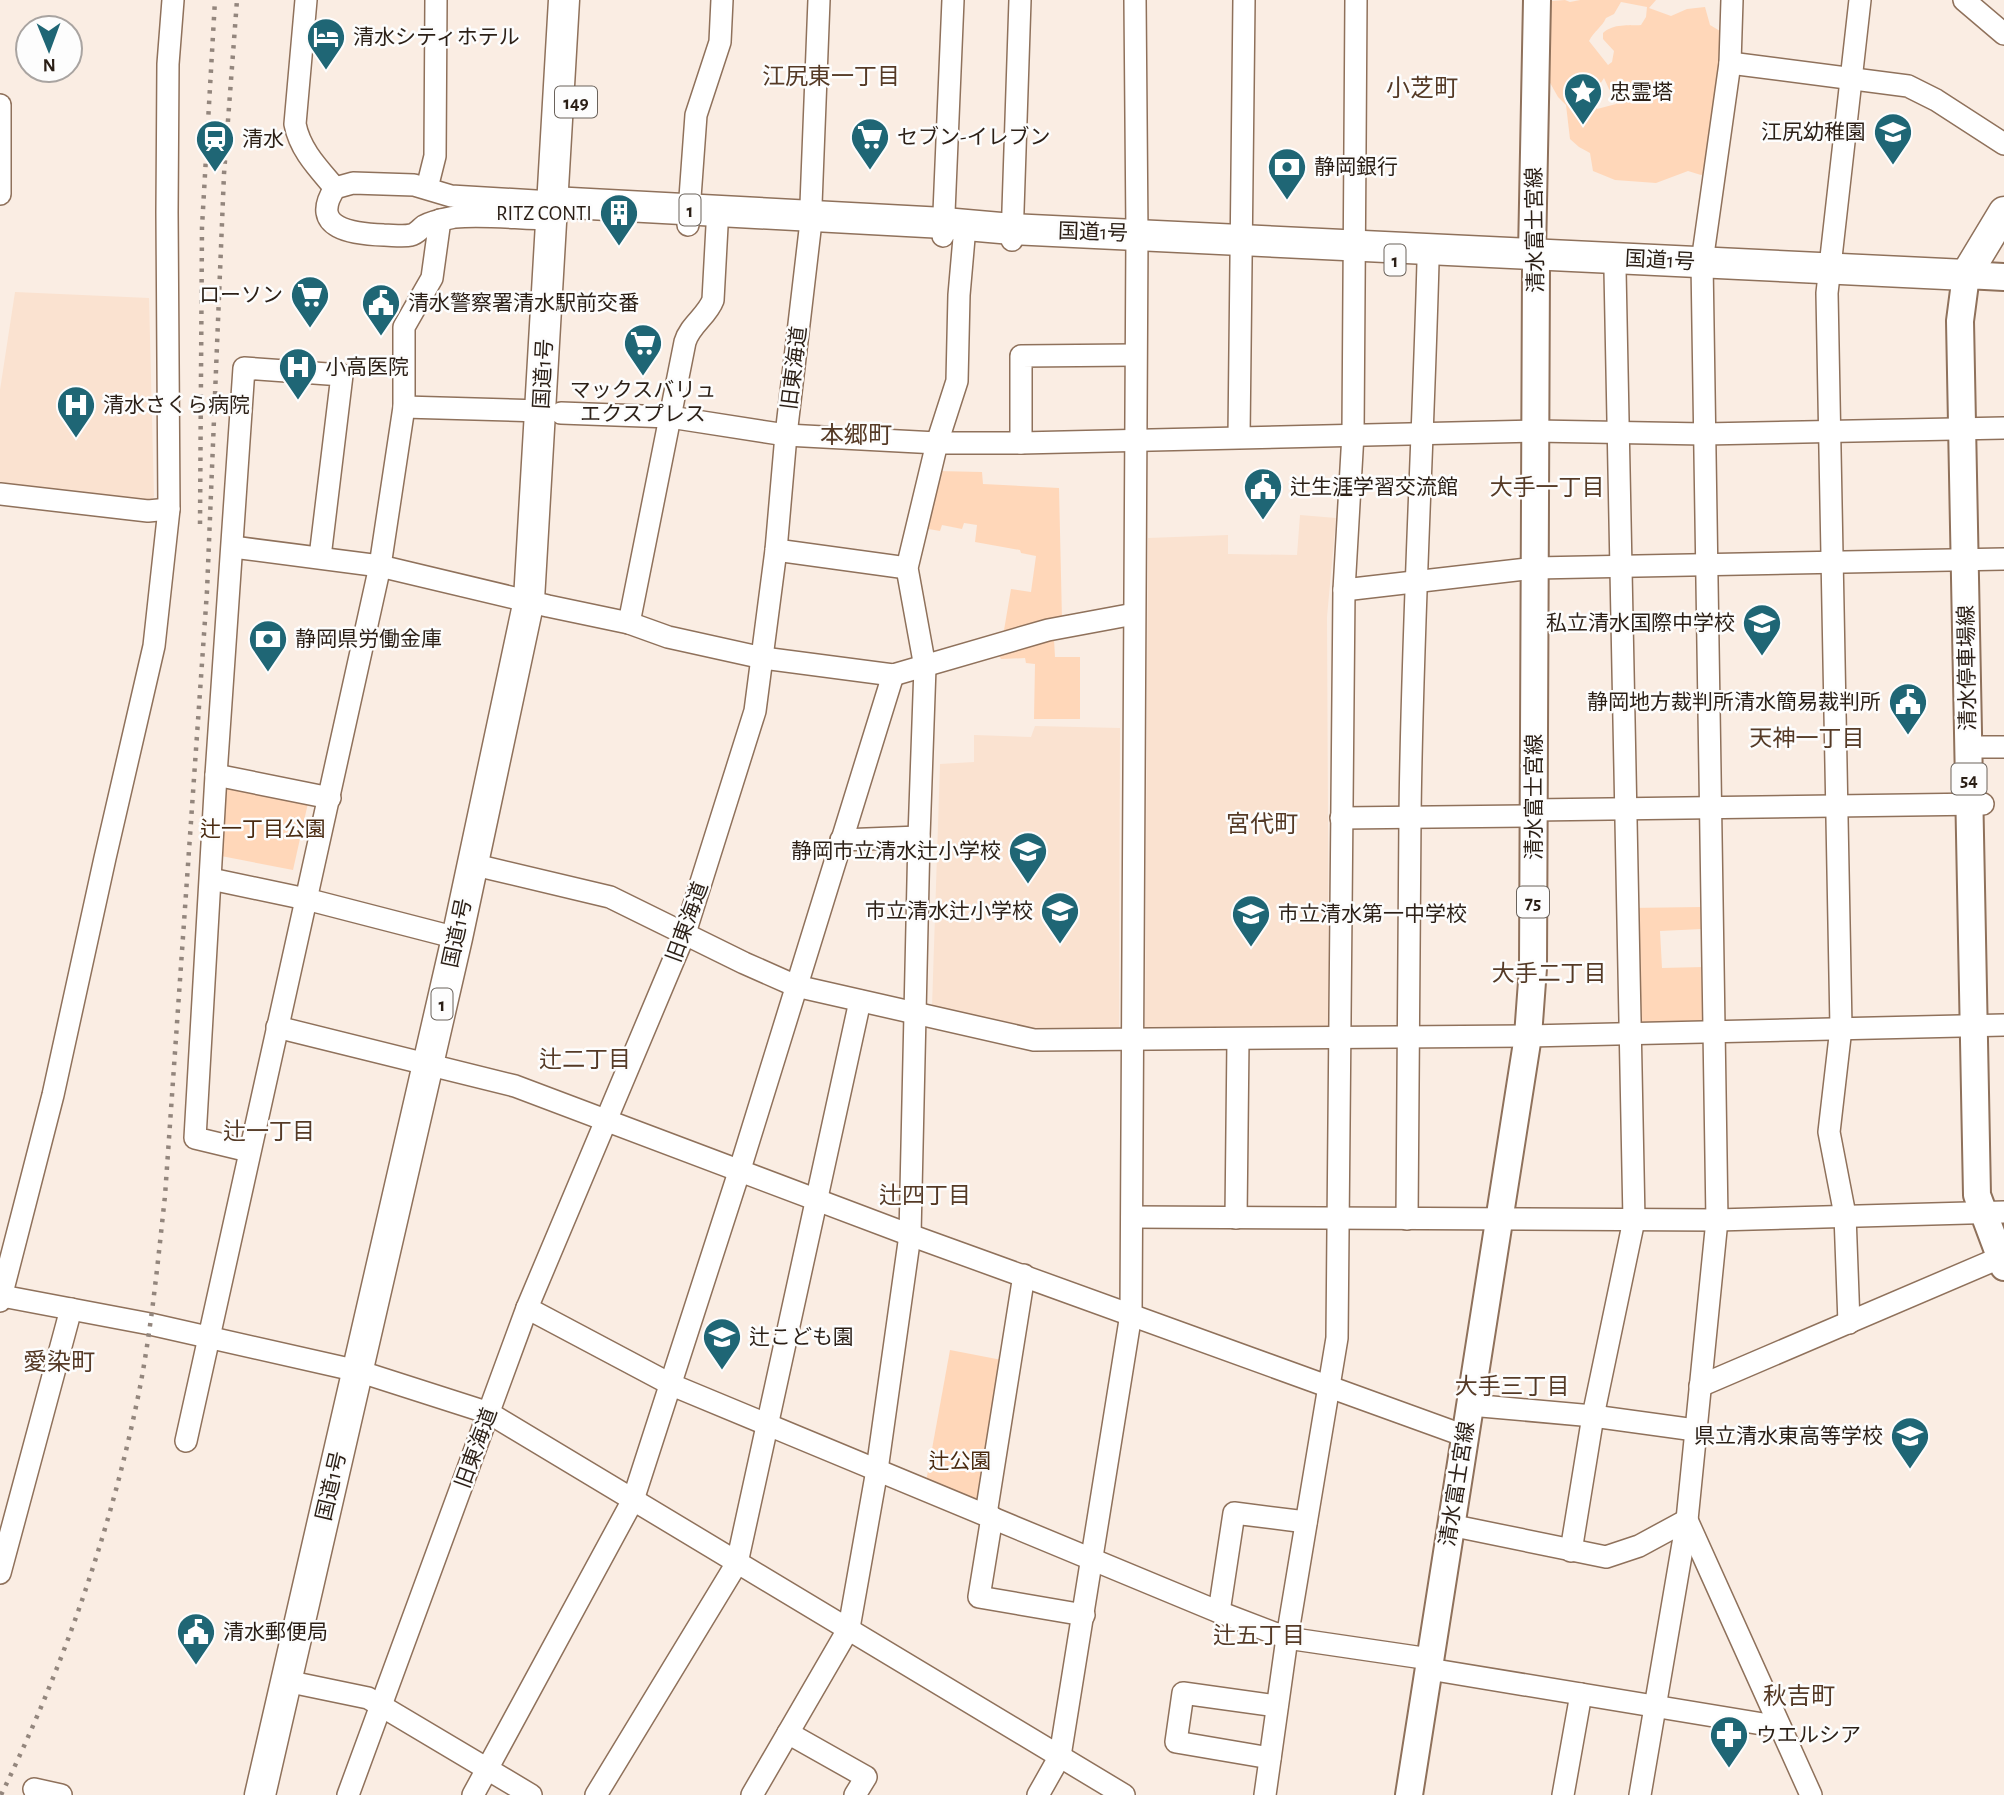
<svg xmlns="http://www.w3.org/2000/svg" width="2004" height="1795" font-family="'Alegreya Sans','Noto Sans JP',sans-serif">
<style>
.built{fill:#fae2d0}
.green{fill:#ffd7b9;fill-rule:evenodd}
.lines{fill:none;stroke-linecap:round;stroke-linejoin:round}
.minor-casing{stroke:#8f715b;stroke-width:24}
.major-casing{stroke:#8f715b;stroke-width:30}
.highway-casing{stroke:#8f715b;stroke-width:33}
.minor{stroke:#fff;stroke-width:21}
.major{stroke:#fff;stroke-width:26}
.highway{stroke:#fff;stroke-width:30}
.rail{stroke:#93867d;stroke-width:4.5;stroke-dasharray:3.5 7;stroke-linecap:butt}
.labels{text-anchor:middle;stroke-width:5;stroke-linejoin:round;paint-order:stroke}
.shield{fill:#fdfdfd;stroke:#6a625b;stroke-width:2}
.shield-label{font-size:19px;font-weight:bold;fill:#2b1f16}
.poi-label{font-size:21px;fill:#2b1f16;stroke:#fdfdfd;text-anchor:start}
.street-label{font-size:21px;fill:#2b1f16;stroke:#fdfdfd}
.park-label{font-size:21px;fill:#4a2b11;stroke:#fdfdfd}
.neighbourhood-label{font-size:23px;fill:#553a26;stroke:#fdfdfd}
.quarter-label{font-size:24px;fill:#553a26;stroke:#fdfdfd}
</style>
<rect width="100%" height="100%" fill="#faede3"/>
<g class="built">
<polygon points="15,292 149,298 154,497 146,503 0,487 0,390"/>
<polygon points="1300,515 1336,518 1327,617 1329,1028 1145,1028 1148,538 1228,535 1228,554 1297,555"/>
<polygon points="1035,726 1120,728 1119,1032 1029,1032 932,1007 940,764 974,762 974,735 1031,737"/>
</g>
<g class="green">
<path d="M1565,0l5,2 10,-2h76l-7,8 22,8 16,-7 18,-2 5,18 20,12 -17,136 -12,2 -13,-4 -32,12 -41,-3 -22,-9 -3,-18 -11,-6 -9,-8 -4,-34 -8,-8 -14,-25 4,-63 4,-8zM1621,2l26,5 -1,10 -5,8c-13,1 -27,-2 -38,8v6l11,12 -2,11 -4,3 -19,-24c5,-10 13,-14 17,-23l8,-4zM1604,78l5,11 8,9 -1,6 -19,5 -3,-16z"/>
<polygon points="937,471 982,472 983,484 1059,488 1062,620 1003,636 1011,589 1031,592 1036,556 1021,553 1020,550 975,542 977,525 964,523 962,529 942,525 940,531 923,528"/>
<polygon points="1054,639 1055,657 1080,657 1080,719 1034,719 1035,664 1026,663 1025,658 1001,659 999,655"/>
<polygon points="227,785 308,803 293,870 216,855 219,789"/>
<polygon points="1701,907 1702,929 1660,931 1662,968 1703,967 1705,1023 1634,1024 1629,908"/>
<polygon points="950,1350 1007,1361 983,1505 926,1482"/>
</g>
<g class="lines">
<g class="minor-casing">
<g id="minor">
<path d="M306,0l-11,124c5,26 23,44 40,64"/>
<polyline points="1964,0 2004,34"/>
<polyline points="1730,63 1908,86 1936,100 2004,144"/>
<polyline points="0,105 0,194"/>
<polyline points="427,188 435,156 436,0"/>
<path d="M552,219c-31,0 -66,-5 -97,-2 -10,2 -22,4 -31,9 -4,3 -8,8 -13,9 -8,2 -19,0 -27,0 -30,-1 -76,-6 -49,-47l18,-5 61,2 37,11 101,6"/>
<polyline points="688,225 696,115 720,42 722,0"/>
<polyline points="943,236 953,0"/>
<polyline points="1012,240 1020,0"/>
<polyline points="404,407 541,411"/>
<polyline points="561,413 670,417 786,435 937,443 1021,443 1536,431 1704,434 2004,428"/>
<polyline points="1239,437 1244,0"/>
<polyline points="1021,443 1021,356 1135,355"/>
<polyline points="0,494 148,511 169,509"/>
<polyline points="233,547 380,566 548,606 629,623 668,637 763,658 893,675 1048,630 1134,614"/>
<polyline points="776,550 907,568"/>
<polyline points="1344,590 1535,568 2004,559"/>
<path d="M629,623l56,-281c5,-17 22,-26 28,-42l4,-74"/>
<polyline points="1981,747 2004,747"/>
<polyline points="216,775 330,798"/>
<polyline points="1533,810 1983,804"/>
<polyline points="1341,818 1534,816"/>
<polyline points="841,840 919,837"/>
<polyline points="471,864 610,897 744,963 796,986 1034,1040 1528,1036 2004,1025"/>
<polyline points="211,879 306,899 457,938"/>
<polyline points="277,1027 515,1086 910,1235 1465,1436"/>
<polyline points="249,1151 195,1138 216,775 244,368 342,375 320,557"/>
<polyline points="1132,1217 1717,1220 2004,1212"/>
<polyline points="1236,1218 1238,1040"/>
<path d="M1407,1219c2,-134 1,-268 3,-402 2,-185 13,-370 18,-555"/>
<polyline points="2,1296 150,1324 358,1371 489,1413 1124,1795"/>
<polyline points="0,1301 53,1095 105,858 154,646 169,509 167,212 168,64 173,0"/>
<polyline points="527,1308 672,1385 1219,1612 1287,1638 1430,1659"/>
<polyline points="1849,1323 1845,1215 1829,1132 1841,1028 1827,293 1860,0"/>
<polyline points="1700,1386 2004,1256"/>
<polyline points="1470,1405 1593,1416 1695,1430"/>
<polyline points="186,1441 380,566 404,407 404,327 432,278 440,220"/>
<polyline points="986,1514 1024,1275"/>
<polyline points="992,1517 979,1597 1084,1615"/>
<polyline points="1450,1525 1606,1557 1639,1546 1687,1520 1811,1795"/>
<polyline points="1571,1551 1593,1416 1634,1220 1615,270"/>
<polyline points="0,1573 71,1309"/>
<polyline points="1219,1612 1234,1513 1306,1522"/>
<polyline points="1429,1669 1780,1727"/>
<polyline points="286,1681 368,1698 531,1795"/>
<polyline points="788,1733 866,1777 855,1795"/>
<polyline points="1270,1758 1176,1742 1183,1693 1277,1706"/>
<polyline points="34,1789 61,1795"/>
<polyline points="348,1795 527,1308 685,933 755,711 776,550 786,435 810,230 819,0"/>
<polyline points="473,1795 633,1500 740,1169 893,675"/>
<polyline points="596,1795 737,1563 860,1001"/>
<polyline points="752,1795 849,1628 877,1470 910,1235 919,837 925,667 907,568 937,443 957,381 959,295 964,238"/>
<polyline points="1038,1795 1060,1756 1131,1314 1137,234 1135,0"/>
<polyline points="1265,1795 1287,1638 1337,1338 1344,590 1353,434 1356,0"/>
<polyline points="1563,1795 1581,1694"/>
<polyline points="1640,1795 1687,1520 1717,1220 1702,262 1730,63 1732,0"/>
</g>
</g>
<g class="major-casing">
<g id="major">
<polyline points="2004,277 1966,275 1960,321 1977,1195 2004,1267"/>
<polyline points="1409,1795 1528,1036 1533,968 1536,267 1532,254 1537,0"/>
</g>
</g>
<g class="highway-casing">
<g id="highway">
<polyline points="552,202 944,223 1012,229 1966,275 2004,212"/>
<polyline points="260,1795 457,938 529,600 564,0"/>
</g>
</g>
<use href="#minor" class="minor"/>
<use href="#major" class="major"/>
<use href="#highway" class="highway"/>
<g class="rail">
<polyline points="200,524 202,227 215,0"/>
<path d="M1,1795c63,-129 111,-267 139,-408 12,-63 18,-127 25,-191l42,-605 17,-417 13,-174"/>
</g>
</g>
<defs>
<g id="hotel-pin" transform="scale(2.0125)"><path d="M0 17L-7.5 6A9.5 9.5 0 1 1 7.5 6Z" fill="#1f6675" stroke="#fdfdfd"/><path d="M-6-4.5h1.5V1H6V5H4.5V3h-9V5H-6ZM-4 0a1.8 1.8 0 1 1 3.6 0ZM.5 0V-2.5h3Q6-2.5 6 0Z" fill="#fff"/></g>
<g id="sight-pin" transform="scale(2.0125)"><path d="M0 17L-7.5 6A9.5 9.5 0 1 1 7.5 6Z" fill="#1f6675" stroke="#fdfdfd"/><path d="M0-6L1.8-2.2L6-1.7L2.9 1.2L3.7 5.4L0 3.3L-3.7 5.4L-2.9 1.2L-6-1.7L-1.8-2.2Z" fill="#fff"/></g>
<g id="school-pin" transform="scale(2.0125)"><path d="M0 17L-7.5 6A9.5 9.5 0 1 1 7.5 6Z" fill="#1f6675" stroke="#fdfdfd"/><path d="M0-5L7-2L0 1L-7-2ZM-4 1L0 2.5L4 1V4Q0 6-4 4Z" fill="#fff"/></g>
<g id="supermarket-pin" transform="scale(2.0125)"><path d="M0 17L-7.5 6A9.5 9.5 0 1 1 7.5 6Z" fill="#1f6675" stroke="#fdfdfd"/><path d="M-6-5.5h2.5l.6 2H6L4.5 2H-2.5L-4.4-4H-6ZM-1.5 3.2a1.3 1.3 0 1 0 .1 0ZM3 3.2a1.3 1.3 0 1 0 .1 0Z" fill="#fff"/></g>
<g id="station-pin" transform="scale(2.0125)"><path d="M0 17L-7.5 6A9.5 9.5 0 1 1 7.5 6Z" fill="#1f6675" stroke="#fdfdfd"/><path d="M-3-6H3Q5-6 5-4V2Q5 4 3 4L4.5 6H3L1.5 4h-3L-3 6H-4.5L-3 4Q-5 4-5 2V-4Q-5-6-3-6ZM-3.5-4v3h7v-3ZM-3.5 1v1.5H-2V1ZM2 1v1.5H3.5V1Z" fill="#fff"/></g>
<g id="bank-pin" transform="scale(2.0125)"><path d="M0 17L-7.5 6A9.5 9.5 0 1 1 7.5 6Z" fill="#1f6675" stroke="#fdfdfd"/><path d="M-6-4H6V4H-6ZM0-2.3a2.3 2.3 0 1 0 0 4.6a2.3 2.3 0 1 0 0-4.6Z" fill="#fff"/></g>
<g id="building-pin" transform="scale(2.0125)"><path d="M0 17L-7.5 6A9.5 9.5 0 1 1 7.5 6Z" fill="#1f6675" stroke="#fdfdfd"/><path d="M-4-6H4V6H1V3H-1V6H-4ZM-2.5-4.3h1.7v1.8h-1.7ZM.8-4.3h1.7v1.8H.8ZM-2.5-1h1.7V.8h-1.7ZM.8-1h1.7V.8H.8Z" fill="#fff"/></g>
<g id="civic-pin" transform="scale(2.0125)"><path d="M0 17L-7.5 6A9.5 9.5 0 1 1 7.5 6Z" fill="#1f6675" stroke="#fdfdfd"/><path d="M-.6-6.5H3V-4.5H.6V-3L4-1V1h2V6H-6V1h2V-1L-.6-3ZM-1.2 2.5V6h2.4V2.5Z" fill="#fff"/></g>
<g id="hospital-pin" transform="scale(2.0125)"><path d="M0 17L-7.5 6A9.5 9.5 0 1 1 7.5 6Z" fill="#1f6675" stroke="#fdfdfd"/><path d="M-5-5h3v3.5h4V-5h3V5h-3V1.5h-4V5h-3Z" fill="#fff"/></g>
<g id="pharmacy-pin" transform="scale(2.0125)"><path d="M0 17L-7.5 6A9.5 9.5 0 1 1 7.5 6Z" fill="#1f6675" stroke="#fdfdfd"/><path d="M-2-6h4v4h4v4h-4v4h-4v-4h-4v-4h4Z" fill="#fff"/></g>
</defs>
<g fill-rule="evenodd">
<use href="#hotel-pin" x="326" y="37"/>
<use href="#sight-pin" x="1583" y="92"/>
<use href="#school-pin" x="1893" y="132"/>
<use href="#supermarket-pin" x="870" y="137"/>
<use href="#station-pin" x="215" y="139"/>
<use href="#bank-pin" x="1287" y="167"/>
<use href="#building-pin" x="619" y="213"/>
<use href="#supermarket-pin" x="310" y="295"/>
<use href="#civic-pin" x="381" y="303"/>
<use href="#supermarket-pin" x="643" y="343"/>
<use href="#hospital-pin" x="298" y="367"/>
<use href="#hospital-pin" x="76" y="405"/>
<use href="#civic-pin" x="1263" y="487"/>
<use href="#school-pin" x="1762" y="623"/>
<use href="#bank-pin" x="268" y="639"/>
<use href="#civic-pin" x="1908" y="702"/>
<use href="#school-pin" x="1028" y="851"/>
<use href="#school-pin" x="1060" y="911"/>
<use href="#school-pin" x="1251" y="914"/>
<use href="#school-pin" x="722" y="1337"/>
<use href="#school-pin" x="1910" y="1436"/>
<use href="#civic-pin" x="196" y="1632"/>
<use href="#pharmacy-pin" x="1729" y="1735"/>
</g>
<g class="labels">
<g class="shield">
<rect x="555" y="86.5" width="42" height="31" rx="5"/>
<rect x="679.5" y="194.5" width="21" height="31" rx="5"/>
<rect x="1384.5" y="244.5" width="21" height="31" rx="5"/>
<rect x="1951.5" y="763.5" width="35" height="31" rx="5"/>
<rect x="1517" y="886.5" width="32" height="31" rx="5"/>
<rect x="431.5" y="988.5" width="21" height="31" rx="5"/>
</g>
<g class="shield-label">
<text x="576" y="109">149</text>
<text x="690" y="217">1</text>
<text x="1395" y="267">1</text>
<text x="1969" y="786">54</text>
<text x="1533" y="909">75</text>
<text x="442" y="1011">1</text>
</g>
<g class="poi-label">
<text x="353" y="44">清水シティホテル</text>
<text x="1610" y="99">忠霊塔</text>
<text x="1866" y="139" text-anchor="end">江尻幼稚園</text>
<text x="897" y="144">セブン-イレブン</text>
<text x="242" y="146">清水</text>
<text x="1314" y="174">静岡銀行</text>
<text x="592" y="220" text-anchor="end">RITZ CONTI</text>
<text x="283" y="302" text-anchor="end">ローソン</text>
<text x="408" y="310">清水警察署清水駅前交番</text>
<text x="325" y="374">小高医院</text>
<text x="643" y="397" text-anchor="middle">マックスバリュ<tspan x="643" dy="24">エクスプレス</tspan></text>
<text x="103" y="412">清水さくら病院</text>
<text x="1290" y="494">辻生涯学習交流館</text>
<text x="1735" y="630" text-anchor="end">私立清水国際中学校</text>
<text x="295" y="646">静岡県労働金庫</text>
<text x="1881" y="709" text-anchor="end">静岡地方裁判所清水簡易裁判所</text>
<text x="1001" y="858" text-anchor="end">静岡市立清水辻小学校</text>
<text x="1033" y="918" text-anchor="end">市立清水辻小学校</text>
<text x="1278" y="921">市立清水第一中学校</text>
<text x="749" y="1344">辻こども園</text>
<text x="1883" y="1443" text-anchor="end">県立清水東高等学校</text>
<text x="223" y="1639">清水郵便局</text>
<text x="1756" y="1742">ウエルシア</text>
</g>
<g class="street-label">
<text transform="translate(1535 230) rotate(-91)" y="7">清水富士宮線</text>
<text transform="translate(1093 232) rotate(2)" y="7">国道1号</text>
<text transform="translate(1660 260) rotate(3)" y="7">国道1号</text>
<text transform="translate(794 368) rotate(-83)" y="7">旧東海道</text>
<text transform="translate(543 374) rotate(-87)" y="7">国道1号</text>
<text transform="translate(1967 668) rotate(-91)" y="7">清水停車場線</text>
<text transform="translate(1534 797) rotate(-90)" y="7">清水富士宮線</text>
<text transform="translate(687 922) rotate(-70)" y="7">旧東海道</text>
<text transform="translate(457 933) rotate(-78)" y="7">国道1号</text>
<text transform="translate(476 1448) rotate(-70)" y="7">旧東海道</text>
<text transform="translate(1457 1484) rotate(-81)" y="7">清水富士宮線</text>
<text transform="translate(331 1486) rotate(-77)" y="7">国道1号</text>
</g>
<g class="park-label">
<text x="263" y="836">辻一丁目公園</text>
<text x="960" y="1468">辻公園</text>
</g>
<g class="neighbourhood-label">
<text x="831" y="84">江尻東一丁目</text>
<text x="1547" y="495">大手一丁目</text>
<text x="1807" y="746">天神一丁目</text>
<text x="1549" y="981">大手二丁目</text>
<text x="585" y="1067">辻二丁目</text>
<text x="269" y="1139">辻一丁目</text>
<text x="925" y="1203">辻四丁目</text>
<text x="1512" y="1394">大手三丁目</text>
<text x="1259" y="1643">辻五丁目</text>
</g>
<g class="quarter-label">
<text x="1422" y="96">小芝町</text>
<text x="856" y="443">本郷町</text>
<text x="1262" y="832">宮代町</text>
<text x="59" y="1370">愛染町</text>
<text x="1799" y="1704">秋吉町</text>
</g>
</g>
<g transform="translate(49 49) rotate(179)"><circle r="33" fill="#fdfdfd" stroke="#a9a4a1" stroke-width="2"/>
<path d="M0-5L12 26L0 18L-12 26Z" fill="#1f6675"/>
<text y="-10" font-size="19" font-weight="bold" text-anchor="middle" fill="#2b1f16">N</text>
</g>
</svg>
